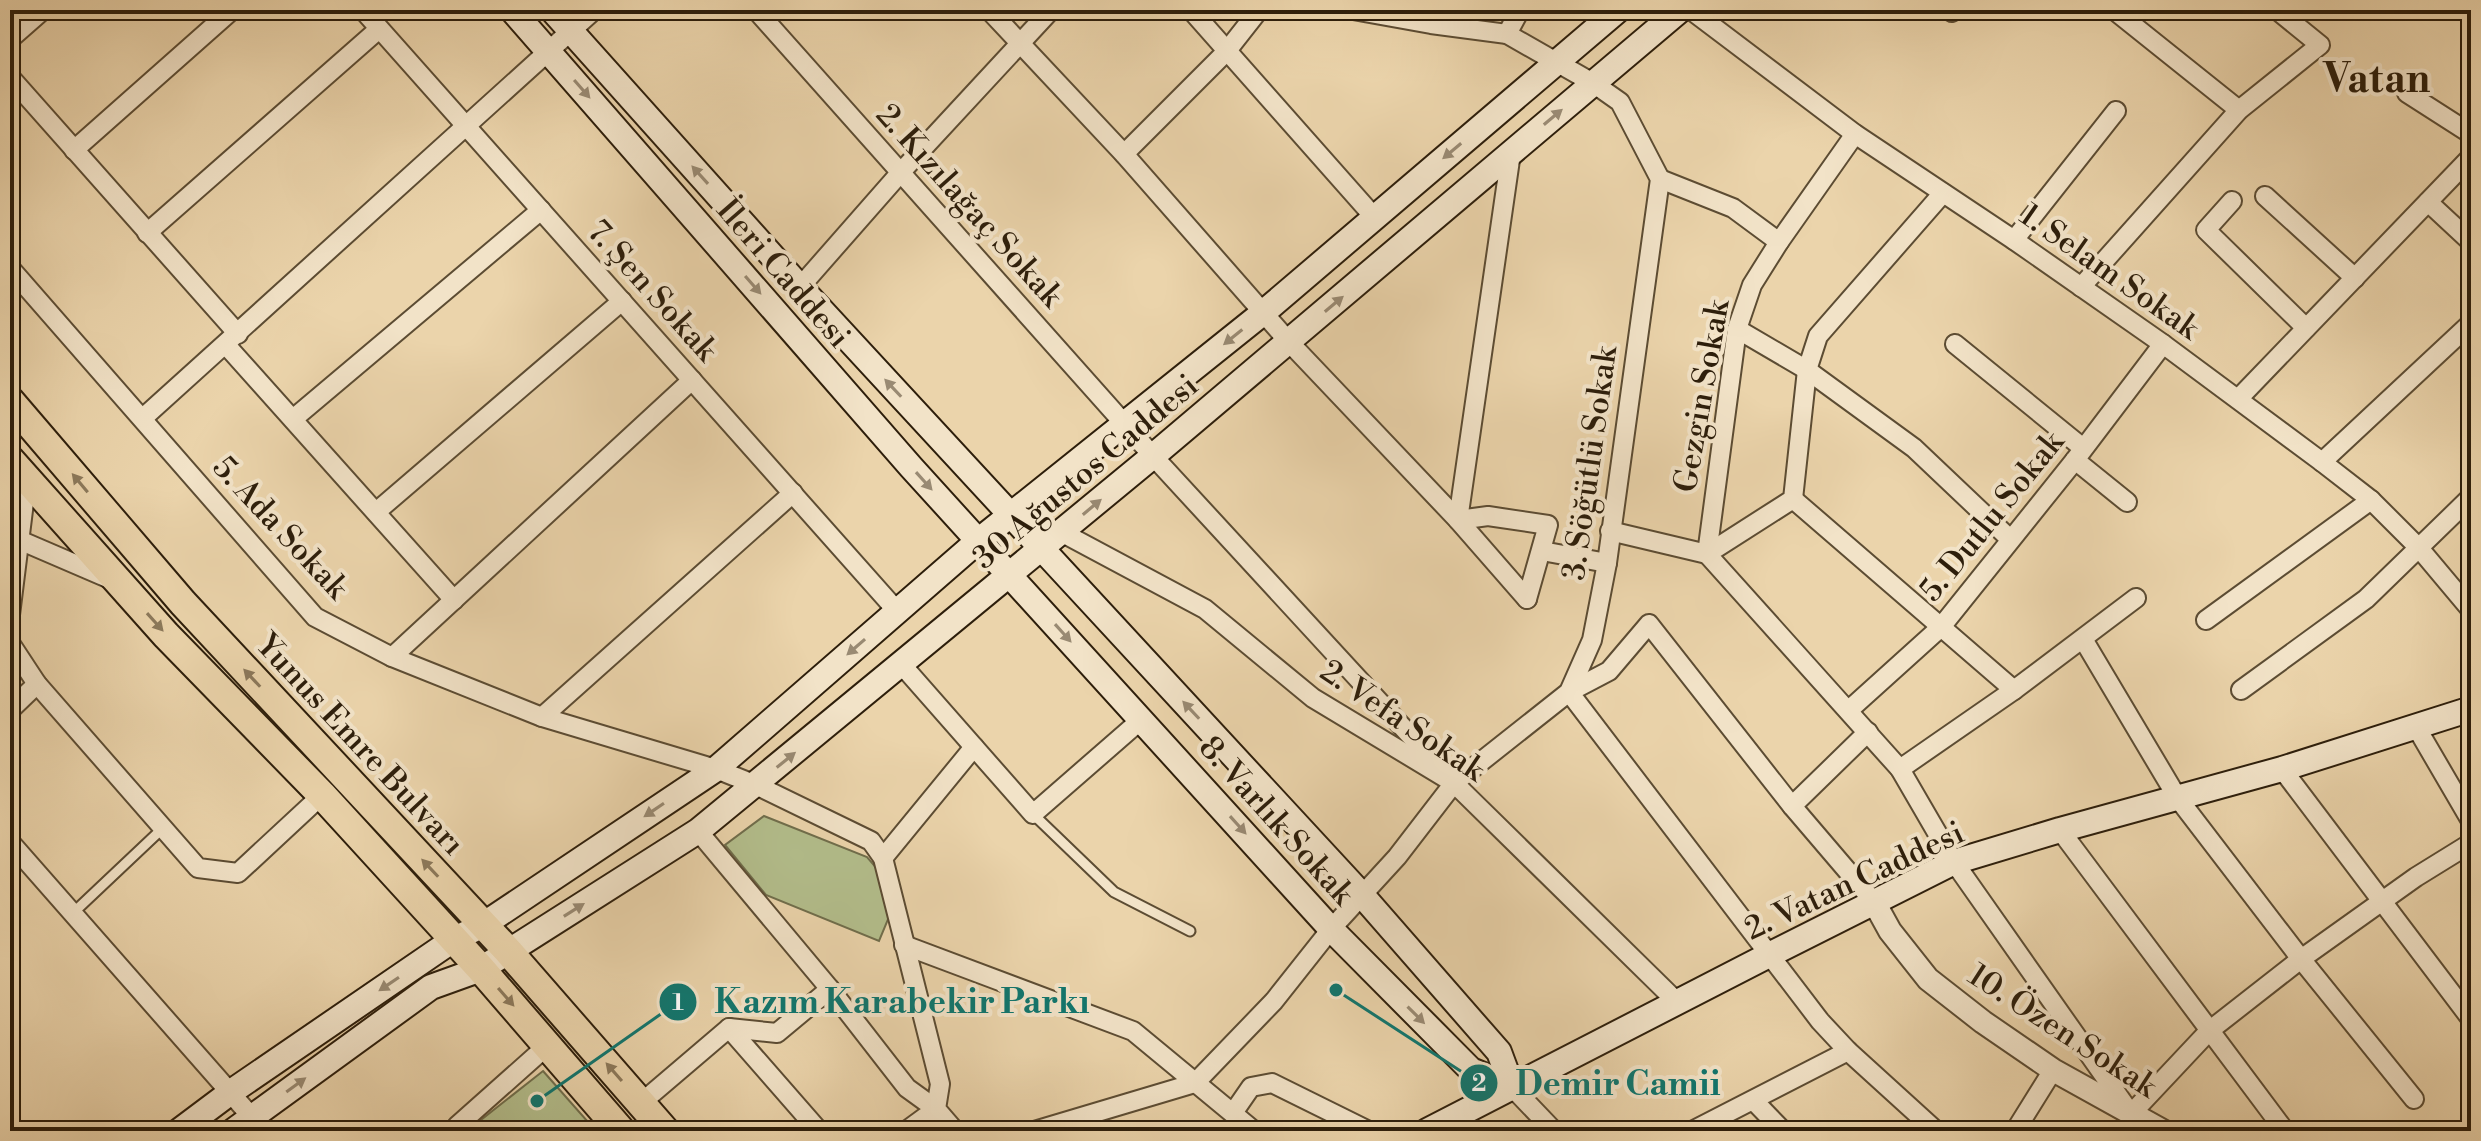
<svg xmlns="http://www.w3.org/2000/svg" width="2481" height="1141" font-family="'Libre Bodoni',serif">
<style>
.green{fill:#b3be8c;stroke:#706e4c;stroke-width:2}
.lines{fill:none;stroke-linecap:round;stroke-linejoin:round}
.service-casing{stroke:#5c4c33;stroke-width:13}
.minor-casing{stroke:#5c4c33;stroke-width:22}
.tertiary-casing{stroke:#5c4c33;stroke-width:26}
.secondary-casing{stroke:#2d1e0b;stroke-width:28}
.primary-casing{stroke:#2d1e0b;stroke-width:32}
.service{stroke:#f2e3c8;stroke-width:9}
.minor{stroke:#f2e3c8;stroke-width:18}
.tertiary{stroke:#f2e3c8;stroke-width:22}
.secondary{stroke:#f2e3c8;stroke-width:24}
.primary{stroke:#ebd4ab;stroke-width:28}
.oneway{fill:#998a73}
.oneway2{fill:#8c795b}
.labels{text-anchor:middle;stroke-width:8;stroke-linejoin:round;paint-order:stroke}
.street-label{font-size:32px;fill:#2d1e0b;stroke:#f2e3c8}
.district-label{font-size:40px;font-weight:bold;fill:#2d1e0b;stroke:#f2e3c8}
.leader{fill:none;stroke:#0f766e;stroke-width:3}
.callout-dot{fill:#0f766e;stroke:#f2e3c8;stroke-width:3}
.mark-label{font-size:24px;text-anchor:middle;font-weight:bold;fill:#fff}
.callout-label{font-size:34px;text-anchor:middle;font-weight:bold;fill:#0f766e;stroke:#f2e3c8;stroke-width:8;stroke-linejoin:round;paint-order:stroke}
</style>
<rect width="100%" height="100%" fill="#ebd4ab"/>
<filter id="stains"><feTurbulence type="fractalNoise" baseFrequency=".0025" numOctaves="4"/><feColorMatrix values="0 0 0 0 .2 0 0 0 0 .09 0 0 0 0 .02 0 0 0 .5 -.17"/></filter>
<radialGradient id="worn" r=".72"><stop offset=".6" stop-color="#630" stop-opacity="0"/><stop offset="1" stop-color="#630" stop-opacity=".3"/></radialGradient>
<g class="green">
<polygon points="764,816 867,857 879,871 889,917 879,941 766,895 725,845"/>
<polygon points="543,1071 596,1131 467,1131"/>
</g>
<g class="lines">
<g class="service-casing">
<g id="service">
<polyline points="1033,814 1114,892 1190,931"/>
<polyline points="73,913 163,828"/>
</g>
</g>
<g class="minor-casing">
<g id="minor">
<polyline points="363,10 897,611"/>
<polyline points="756,10 1153,456 1454,783"/>
<polyline points="989,10 1124,154 1289,342 1458,520 1527,599"/>
<polyline points="1191,10 1375,218"/>
<polyline points="1691,10 1855,134 2014,240 2163,344 2322,462 2371,500 2419,548 2471,610"/>
<polyline points="1949,10 1952,12"/>
<polyline points="2114,10 2239,110"/>
<polyline points="1507,34 1520,10"/>
<polyline points="10,39 43,10"/>
<polyline points="10,77 238,334"/>
<polyline points="2407,93 2471,134"/>
<polyline points="74,150 232,10"/>
<polyline points="1511,153 1458,520 1488,516 1548,525 1527,599"/>
<polyline points="1124,154 1226,52 1259,10"/>
<polyline points="1660,179 1733,208 1779,242"/>
<polyline points="1943,193 1818,336 1807,370 1793,499 1707,554 1900,769 1954,862 2131,1114 2209,1031 2301,959 2416,877 2471,843"/>
<polyline points="2265,196 2355,278"/>
<polyline points="2232,201 2206,230 2306,328"/>
<polyline points="2428,202 2471,242"/>
<polyline points="147,233 379,29"/>
<polyline points="2014,240 2116,111"/>
<polyline points="10,268 315,617 392,657 542,717 716,769 756,785 871,841 883,858 940,1084 936,1109 955,1131"/>
<polyline points="800,287 901,172 1051,10"/>
<polyline points="2081,287 2239,110 2320,45 2277,10"/>
<polyline points="1737,329 1807,370 1914,448 2010,539"/>
<polyline points="1955,344 2083,448"/>
<polyline points="226,345 454,600"/>
<polyline points="2239,398 2471,157"/>
<polyline points="143,418 594,10"/>
<polyline points="293,419 541,210"/>
<polyline points="2075,460 2127,502"/>
<polyline points="2322,462 2471,323"/>
<polyline points="1793,499 2014,690"/>
<polyline points="376,512 622,301"/>
<polyline points="1610,531 1707,554 1737,329 1752,285 1779,242 1855,134"/>
<polyline points="1061,532 1205,609 1313,698 1454,783 1677,1002"/>
<polyline points="10,536 110,579"/>
<polyline points="1542,551 1607,563"/>
<polyline points="10,615 27,478"/>
<polyline points="2206,620 2371,500"/>
<polyline points="2083,639 2177,797 2301,959 2414,1099"/>
<polyline points="10,643 37,684 198,868 238,873 322,795"/>
<polyline points="392,657 692,380"/>
<polyline points="902,665 1033,814 1142,719"/>
<polyline points="2241,690 2366,599 2471,497"/>
<polyline points="10,710 37,684"/>
<polyline points="1849,710 1941,627 2075,460 2163,344"/>
<polyline points="542,717 793,493"/>
<polyline points="2415,725 2471,821"/>
<polyline points="1900,769 2014,690 2136,598"/>
<polyline points="2282,769 2471,1019"/>
<polyline points="1792,806 1868,732"/>
<polyline points="2060,830 2285,1131"/>
<polyline points="698,831 830,989 907,1088 936,1109 906,1131"/>
<polyline points="10,842 264,1131"/>
<polyline points="883,858 974,747"/>
<polyline points="1874,902 1792,806 1649,624 1609,671 1569,692 1820,1021 1848,1051 1936,1131"/>
<polyline points="904,945 1133,1031 1254,1131"/>
<polyline points="729,1028 819,1131"/>
<polyline points="1512,1087 1554,1131"/>
<polyline points="1754,1101 1783,1131"/>
<polyline points="641,1103 729,1028 777,1033 830,989"/>
<polyline points="1233,1113 1251,1087 1272,1083 1369,1131"/>
<polyline points="455,1131 457,1126 548,1045"/>
<polyline points="1034,1131 1195,1083 1274,1001 1331,929 1397,857 1454,783 1569,692 1592,640 1607,563 1660,179 1620,102 1593,83 1507,34 1431,24 1353,10"/>
<polyline points="1692,1131 1848,1051"/>
<polyline points="2015,1131 2053,1070"/>
<polyline points="2468,1131 2471,1129"/>
</g>
</g>
<g class="tertiary-casing">
<polyline id="tertiary" points="1874,902 1890,931 1928,979 1983,1022 2053,1070 2163,1131"/>
</g>
<g class="secondary-casing">
<g id="secondary">
<polyline points="512,10 911,467 1331,929 1471,1070 1512,1087"/>
<polyline points="552,10 800,287 1361,894 1499,1052 1512,1087"/>
<polyline points="179,1131 231,1092 453,940 483,925 716,769 978,541 1264,312 1618,10"/>
<polyline points="233,1131 431,987 481,969 698,831 1153,456 1680,10"/>
<polyline points="1427,1131 1767,956 1954,862 2060,830 2282,769 2471,709"/>
</g>
</g>
<g class="primary-casing">
<g id="primary">
<polyline points="10,401 183,603 508,951 665,1131"/>
<polyline points="10,460 166,635 322,795 481,969 621,1131"/>
</g>
</g>
<use href="#service" class="service"/>
<use href="#minor" class="minor"/>
<use href="#tertiary" class="tertiary"/>
<use href="#secondary" class="secondary"/>
<use href="#primary" class="primary"/>
</g>
<defs><path id="oneway-solid" d="M-6-.8H1V-3.2L6.5 0L1 3.2V.8H-6Z" transform="scale(2)"/></defs>
<g class="oneway">
<use href="#oneway-solid" transform="translate(582 89) rotate(49)"/>
<use href="#oneway-solid" transform="translate(1553 117) rotate(-40)"/>
<use href="#oneway-solid" transform="translate(1452 151) rotate(140)"/>
<use href="#oneway-solid" transform="translate(700 175) rotate(-132)"/>
<use href="#oneway-solid" transform="translate(753 285) rotate(49)"/>
<use href="#oneway-solid" transform="translate(1334 304) rotate(-40)"/>
<use href="#oneway-solid" transform="translate(1233 337) rotate(141)"/>
<use href="#oneway-solid" transform="translate(893 388) rotate(-133)"/>
<use href="#oneway-solid" transform="translate(924 481) rotate(48)"/>
<use href="#oneway-solid" transform="translate(1092 507) rotate(-40)"/>
<use href="#oneway-solid" transform="translate(1063 633) rotate(48)"/>
<use href="#oneway-solid" transform="translate(856 647) rotate(139)"/>
<use href="#oneway-solid" transform="translate(1191 710) rotate(-133)"/>
<use href="#oneway-solid" transform="translate(786 760) rotate(-39)"/>
<use href="#oneway-solid" transform="translate(654 810) rotate(146)"/>
<use href="#oneway-solid" transform="translate(1238 825) rotate(48)"/>
<use href="#oneway-solid" transform="translate(574 910) rotate(-32)"/>
<use href="#oneway-solid" transform="translate(389 984) rotate(146)"/>
<use href="#oneway-solid" transform="translate(1416 1015) rotate(45)"/>
<use href="#oneway-solid" transform="translate(296 1085) rotate(-36)"/>
</g>
<g class="oneway2">
<use href="#oneway-solid" transform="translate(80 483) rotate(-130)"/>
<use href="#oneway-solid" transform="translate(155 622) rotate(48)"/>
<use href="#oneway-solid" transform="translate(252 678) rotate(-133)"/>
<use href="#oneway-solid" transform="translate(430 868) rotate(-133)"/>
<use href="#oneway-solid" transform="translate(506 997) rotate(49)"/>
<use href="#oneway-solid" transform="translate(614 1072) rotate(-131)"/>
</g>
<g class="labels">
<g class="street-label">
<text transform="translate(970 205) rotate(48)" y="11">2. Kızılağaç Sokak</text>
<text transform="translate(2110 271) rotate(35)" y="11">1. Selam Sokak</text>
<text transform="translate(784 273) rotate(49)" y="11">İleri Caddesi</text>
<text transform="translate(653 290) rotate(48)" y="11">7. Şen Sokak</text>
<text transform="translate(1701 396) rotate(-80)" y="11">Gezgin Sokak</text>
<text transform="translate(1589 463) rotate(-82)" y="11">3. Söğütlü Sokak</text>
<text transform="translate(1085 471) rotate(-40)" y="11">30 Ağustos Caddesi</text>
<text transform="translate(1991 516) rotate(-51)" y="11">5. Dutlu Sokak</text>
<text transform="translate(281 527) rotate(47)" y="11">5. Ada Sokak</text>
<text transform="translate(1403 720) rotate(34)" y="11">2. Vefa Sokak</text>
<text transform="translate(361 744) rotate(47)" y="11">Yunus Emre Bulvarı</text>
<text transform="translate(1277 820) rotate(48)" y="11">8. Varlık Sokak</text>
<text transform="translate(1854 880) rotate(-25)" y="11">2. Vatan Caddesi</text>
<text transform="translate(2063 1030) rotate(33)" y="11">10. Özen Sokak</text>
</g>
<g class="district-label">
<text x="2377" y="92">Vatan</text>
</g>
</g>
<path class="leader" d="M537 1101L678 1002M1336 990L1479 1083"/>
<g class="callout-dot">
<circle cx="537" cy="1101" r="8"/>
<circle cx="1336" cy="990" r="8"/>
<circle cx="678" cy="1002" r="20"/>
<circle cx="1479" cy="1083" r="20"/>
</g>
<g class="mark-label">
<text x="678" y="1010">1</text>
<text x="1479" y="1091">2</text>
</g>
<g class="callout-label">
<text x="902" y="1013">Kazım Karabekir Parkı</text>
<text x="1618" y="1095">Demir Camii</text>
</g>
<rect width="2481" height="1141" fill="none" stroke="#ebd4ab" stroke-width="40"/>
<rect x="12" y="12" width="2457" height="1117" fill="none" stroke="#2d1e0b" stroke-width="4"/>
<rect x="20" y="20" width="2441" height="1101" fill="none" stroke="#2d1e0b" stroke-width="2"/>
<rect width="100%" height="100%" filter="url(#stains)"/>
<rect width="100%" height="100%" fill="url(#worn)"/>
</svg>
